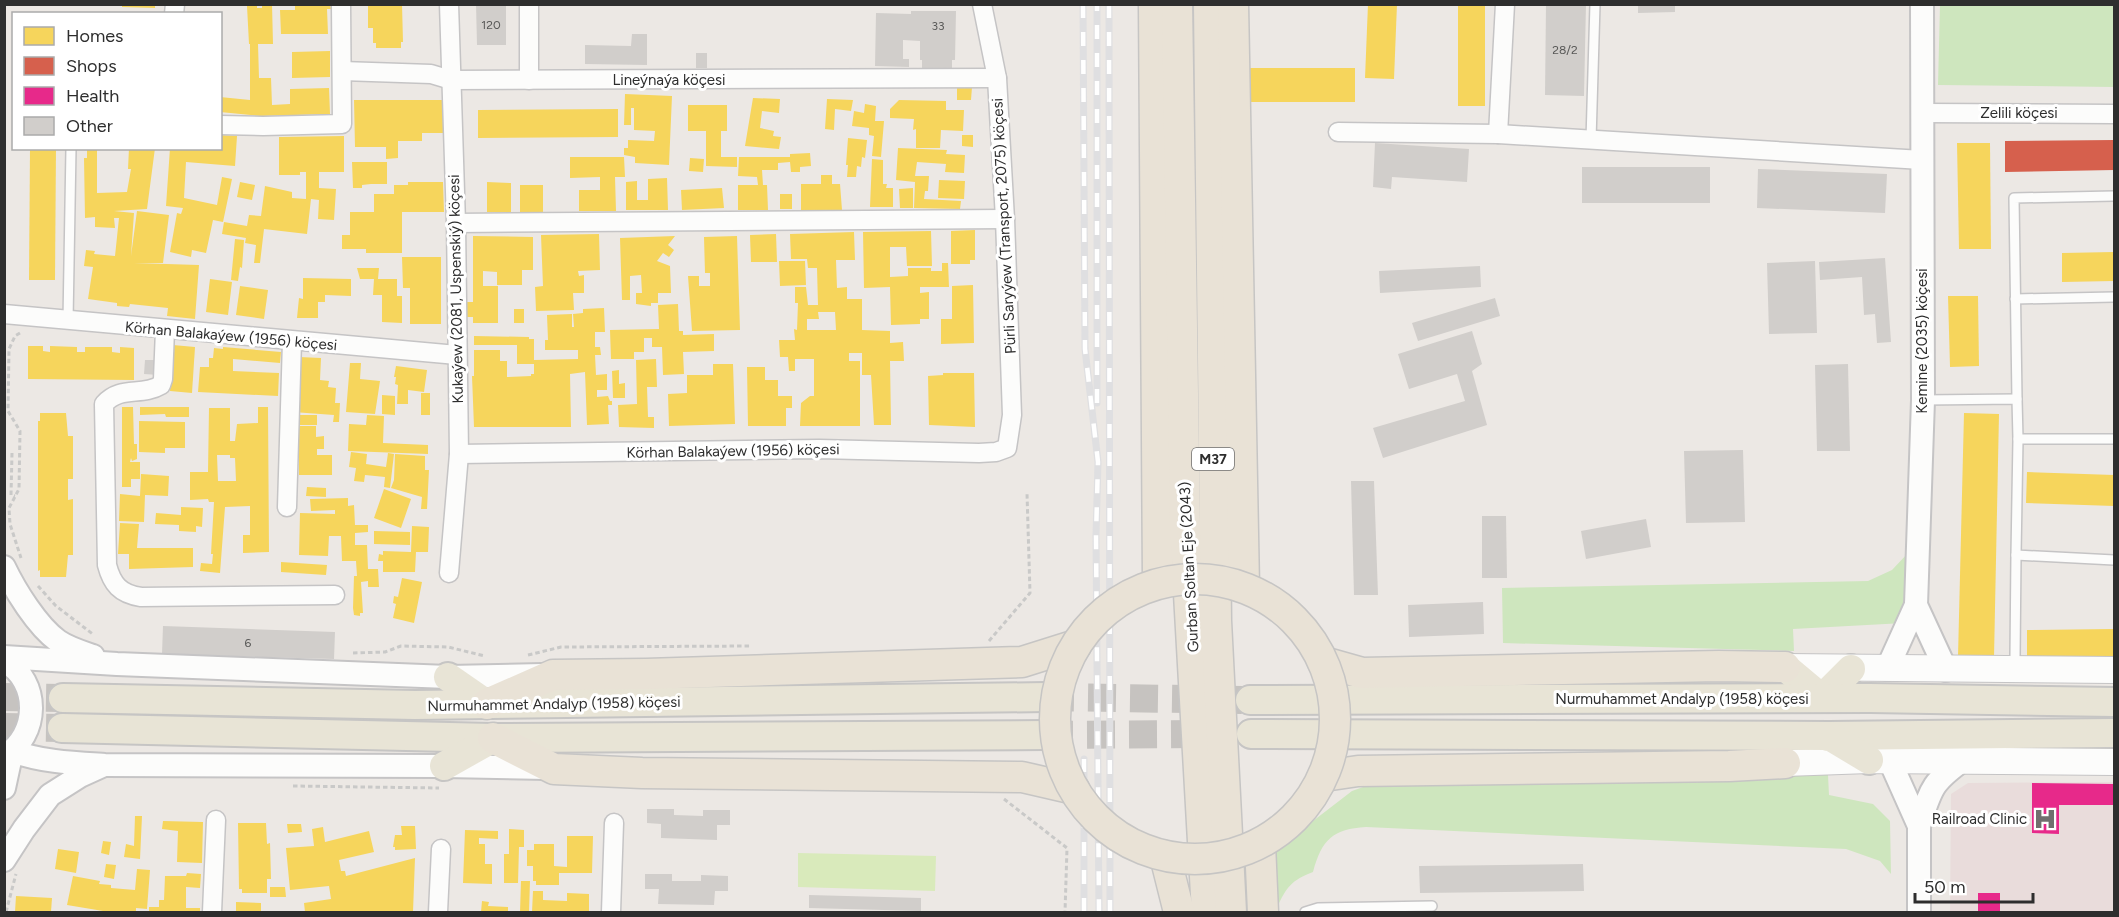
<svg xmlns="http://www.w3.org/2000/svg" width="2119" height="917" font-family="Figtree,sans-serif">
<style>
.medical{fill:#e9dcdb}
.green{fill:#cee6be}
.pitch{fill:#d9eabb}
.homes{fill:#f6d55c;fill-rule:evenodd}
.shops{fill:#d6604d}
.health{fill:#e7298a}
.building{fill:#d1cecb}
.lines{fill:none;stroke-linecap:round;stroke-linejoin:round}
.primary-tunnel{stroke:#c6c3c0;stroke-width:28;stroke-dasharray:28 14;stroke-linecap:butt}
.service-casing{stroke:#c5c4c5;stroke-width:12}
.minor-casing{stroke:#c5c4c5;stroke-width:21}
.tertiary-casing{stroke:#c5c4c5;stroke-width:26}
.secondary-casing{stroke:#c5c4c5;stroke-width:28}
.primary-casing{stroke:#c6c5c4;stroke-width:32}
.trunk-casing{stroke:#c6c5c4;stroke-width:33}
.path{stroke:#c9c9c8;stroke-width:3;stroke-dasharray:4.5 3;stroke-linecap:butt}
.service{stroke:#fcfcfb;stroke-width:9}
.minor{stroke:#fcfcfb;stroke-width:18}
.tertiary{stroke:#fcfcfb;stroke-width:22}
.secondary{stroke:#fcfcfb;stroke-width:26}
.primary{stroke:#e8e4d6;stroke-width:28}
.trunk{stroke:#e9e2d6;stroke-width:30}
.rail-casing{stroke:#dfdfe1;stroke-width:7}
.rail{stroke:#fff;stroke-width:4.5;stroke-dasharray:14;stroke-linecap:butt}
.trunk-bridge-casing{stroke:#c6c5c4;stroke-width:33;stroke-linecap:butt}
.trunk-bridge{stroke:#e9e2d6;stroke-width:30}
.labels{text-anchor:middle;stroke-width:6;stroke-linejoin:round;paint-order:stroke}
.number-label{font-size:12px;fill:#585857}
.shield{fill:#fff;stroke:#6d6d6d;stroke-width:1.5}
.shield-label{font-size:14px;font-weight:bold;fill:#2e2e2e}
.street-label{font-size:15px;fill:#2e2e2e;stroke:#fff}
.poi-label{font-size:15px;fill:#2e2e2e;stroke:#fff;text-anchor:end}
</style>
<rect width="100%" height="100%" fill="#ece8e4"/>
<polygon class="medical" points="2114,782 2114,912 1950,912 1951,794 1968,783"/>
<g class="green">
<polygon points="1940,5 2114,5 2114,87 1938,85"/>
<polygon points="1908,553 1904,623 1793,629 1794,651 1503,643 1502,588 1868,581 1892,570"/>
<path d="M1828,775l1,20 44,9 17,17 1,53 -11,-13 -34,-12 -480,-22c-33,2 -44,12 -53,45 -21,8 -27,15 -36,36l-3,-57 78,-60 28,-10z"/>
</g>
<polygon class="pitch" points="798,853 936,856 935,891 798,887"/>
<g class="homes">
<polygon points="122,4 155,4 155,8 122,7"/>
<polygon points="262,4 272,4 273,44 258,44 259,78 271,78 272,105 290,104 290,89 329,88 330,114 260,116 220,112 220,97 250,100 250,44 249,44 247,6 257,6 257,8 262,8"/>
<polygon points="295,4 330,4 331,9 327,9 328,34 281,34 280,10 295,10"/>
<polygon points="368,4 402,4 403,42 401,42 401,48 376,48 376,43 373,43 373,28 368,28"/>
<polygon points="1368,4 1397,4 1394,79 1365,78"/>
<rect x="1458" y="4" width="27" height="102"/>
<polygon points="330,51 330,77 292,78 292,52"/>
<rect x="1245" y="68" width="110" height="34"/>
<polygon points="957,86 972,87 971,100 957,100"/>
<polygon points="625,94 672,96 669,165 635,163 635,157 624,155 624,148 628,148 628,140 654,141 655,131 634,130 634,108 631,108 631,125 624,125"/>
<polygon points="753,98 780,99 779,113 762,111 760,128 774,131 773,136 781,137 779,149 745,146"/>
<polygon points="827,99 853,100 851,111 835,109 834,130 825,129"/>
<polygon points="354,100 444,100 444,133 422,133 422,141 398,141 398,158 386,159 386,147 355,147"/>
<polygon points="899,100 946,101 946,110 964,110 963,131 941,130 940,148 916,148 916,129 913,130 914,119 890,118 890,109"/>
<polygon points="865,104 876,106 875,121 884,121 881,157 872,156 874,136 869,135 869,128 852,126 854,111 864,113"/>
<polygon points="688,105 727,105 727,131 721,131 721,157 737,157 737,167 706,166 706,131 688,131"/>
<polygon points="618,109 618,137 478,138 478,110"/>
<polygon points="220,135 237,136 235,166 186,162 184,198 217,205 222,177 232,179 223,222 213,220 206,253 192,250 191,257 170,252 177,213 181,214 183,208 166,206 170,148 220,148"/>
<polygon points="962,135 973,135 973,147 962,146"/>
<polygon points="344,136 344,172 319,172 319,188 336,189 334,220 318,219 319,200 311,199 307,234 264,229 260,263 254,263 256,245 245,243 246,238 222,234 224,222 247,226 249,215 261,216 265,186 292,192 292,198 306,199 306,172 300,172 300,175 279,175 279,137"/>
<polygon points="848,138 867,140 865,158 862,157 861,167 857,166 856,177 847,177 848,165 846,165"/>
<polygon points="1957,143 1990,143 1991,249 1959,249"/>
<polygon points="30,148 56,148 55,280 29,280"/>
<polygon points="87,148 97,148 97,193 127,192 131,169 128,169 129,148 155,148 147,209 114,211 134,213 131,256 137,211 169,215 163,263 134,263 199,265 195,319 167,316 168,308 130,304 129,307 117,306 117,303 88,299 93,267 84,266 86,250 95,251 94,254 115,256 119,218 114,218 115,228 95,227 95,217 85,218 84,158 87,158"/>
<polygon points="898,148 947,150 946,154 965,155 964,173 945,172 946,164 917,162 915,176 929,176 928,191 925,191 924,199 961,201 960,209 914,208 915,182 896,180"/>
<polygon points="810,153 811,166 800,167 800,172 791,172 790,162 778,163 778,170 762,170 763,185 767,185 768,210 738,210 738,185 758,185 757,177 738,176 739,157 790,157 790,154"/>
<polygon points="570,157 624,157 625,177 615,177 616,211 579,211 579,190 600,190 600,177 570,178"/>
<polygon points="690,158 704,159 703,172 689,171"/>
<polygon points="872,159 883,160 883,184 887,184 886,188 893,188 893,207 870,207"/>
<polygon points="352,162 387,162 387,184 371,184 362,185 362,188 353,188"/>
<polygon points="821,175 832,175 832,184 840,184 842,210 801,210 801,184 821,184"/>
<polygon points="667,178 668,210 626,210 626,182 637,181 637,200 648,200 648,179"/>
<polygon points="939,180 965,181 964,199 938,198"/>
<polygon points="240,182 255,185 252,200 237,197"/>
<polygon points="408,182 443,182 444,212 402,212 402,253 366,253 366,249 342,249 342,235 350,235 350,212 374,212 374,194 394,194 394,185 408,185"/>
<polygon points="487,182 511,183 511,212 487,212"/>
<rect x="520" y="185" width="23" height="27"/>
<polygon points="722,188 724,208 682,210 681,190"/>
<polygon points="913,188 913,208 900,208 899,189"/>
<rect x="780" y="194" width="12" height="15"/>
<polygon points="975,230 975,260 970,260 970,264 951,264 951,231"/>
<polygon points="931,231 932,266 907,266 906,247 890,247 890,277 908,276 908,268 931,268 931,271 942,271 942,263 948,263 949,287 920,287 920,293 929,292 929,319 920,319 920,324 891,325 890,287 864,288 863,232"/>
<path d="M854,232l1,28h-19l1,28 10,-1v12h15v31l28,1v12l13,-1 1,19h-14l1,64h-17l-3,-50h-9v-22h-13v8h11v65h-60l1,-23 9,-7h4v-37h-19v12h-6l-1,-14h-8l-1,-17h16l-1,-11 3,1 1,-27h-3v-16h11l2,18h10l-1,-37h-9l-1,-9h-16l-1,-25zM818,312h17l1,18h-29v-11h12z"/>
<polygon points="599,234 600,270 578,271 579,276 584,275 584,293 573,293 574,310 536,311 535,287 543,286 541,235"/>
<polygon points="776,234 777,262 751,262 750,235"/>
<polygon points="473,236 533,237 533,270 522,270 522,285 497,285 497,272 483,271 483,286 498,286 498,323 473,323 473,317 467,317 466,302 473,302"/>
<polygon points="675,236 668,245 674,250 669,257 663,253 657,261 670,266 671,293 658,293 658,303 651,303 651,306 636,304 636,293 642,293 641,275 630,276 630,300 622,300 620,238"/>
<polygon points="737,236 740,330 692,331 688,276 699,276 699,286 710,286 710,273 705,273 704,237"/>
<polygon points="235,239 244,240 242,268 240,267 238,281 231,280"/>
<polygon points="2114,252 2114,281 2062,282 2062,253"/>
<polygon points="402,257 441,257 441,324 410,324 410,288 403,288"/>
<polygon points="779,261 805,261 806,285 780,286"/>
<polygon points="357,268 379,268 378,279 397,279 397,296 402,296 402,323 382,322 382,295 373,295 374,279 360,279"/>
<polygon points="303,278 351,279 351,296 325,295 325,302 318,302 318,318 297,318 299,298 303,299"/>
<polygon points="210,279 232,282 228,315 206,312"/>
<polygon points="973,285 974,343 941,344 941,319 952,319 952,286"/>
<polygon points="240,286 268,290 264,319 236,315"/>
<polygon points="1948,296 1978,296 1979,366 1950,367"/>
<polygon points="678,304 679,331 683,331 683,335 714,334 714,351 683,352 684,374 663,375 662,347 652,347 652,338 644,338 644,352 634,352 634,359 611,359 610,330 659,329 658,305"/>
<polygon points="604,308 605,332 595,332 595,347 600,347 601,355 595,355 596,375 607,374 607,390 597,390 597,397 608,396 610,401 612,401 612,405 608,405 609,424 587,425 585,372 570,374 571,427 474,427 472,376 474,376 474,350 500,350 500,361 507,361 507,377 531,376 531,374 534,374 534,364 517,364 517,345 474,345 474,336 529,337 529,339 534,339 534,360 578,359 578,350 545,350 545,340 548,340 547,315 572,314 572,327 574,327 573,314 583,313 583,309"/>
<rect x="514" y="309" width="10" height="14"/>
<polygon points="173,345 195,347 192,393 170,391"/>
<polygon points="28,346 43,346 43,351 50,352 50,346 77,347 77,352 85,352 85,347 112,347 112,352 120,353 120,347 134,348 134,380 28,379"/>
<polygon points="223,347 281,352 280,363 233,359 233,371 279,373 278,396 198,392 200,367 209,367 209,358 213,358 214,348 223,349"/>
<polygon points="299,357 321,358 320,380 329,381 328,387 336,388 335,403 340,403 339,422 333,422 334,415 293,412"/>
<polygon points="656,359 657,387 647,387 648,417 654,417 654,428 619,427 618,405 637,404 636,360"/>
<polygon points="350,363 361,363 360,379 380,381 375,414 346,412"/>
<polygon points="713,364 733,364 735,424 669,426 668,394 687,393 687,375 713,375"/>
<polygon points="396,366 427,370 424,392 408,390 408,404 397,404 398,385 395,384 396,377 394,377"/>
<polygon points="747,367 765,367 765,380 778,380 778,396 792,396 792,408 786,408 786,426 748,426"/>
<polygon points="619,370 619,384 625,383 625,398 613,398 612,371"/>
<polygon points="943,373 974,373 975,427 929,425 928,376 943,375"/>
<rect x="421" y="393" width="9" height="22"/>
<polygon points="382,395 395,396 395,415 382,414"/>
<polygon points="122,407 133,407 134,444 137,444 137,459 132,461 131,458 130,462 140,462 140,479 131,479 131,487 122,487"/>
<polygon points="140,407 189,407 189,417 166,417 165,414 140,415"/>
<path d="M258,407h10l1,145 -26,1v-18h7v-29l-25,1 -5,66 -20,-2 1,-8 11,1 1,-10h-2l3,-52h-5l-1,-3 -18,1v-28h18l1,-64h21v33h5l2,-17 21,-1zM217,455h13v3h5l1,23h-18z"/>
<polygon points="40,413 66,413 68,436 73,436 73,479 68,479 68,500 73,499 73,555 68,555 66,577 40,577 40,570 38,571 38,421 40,421"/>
<polygon points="1964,413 1999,414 1994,657 1958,657"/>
<rect x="292" y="415" width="25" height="10"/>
<polygon points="367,415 384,416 383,443 428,445 428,454 348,451 349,424 366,425"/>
<polygon points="139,421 185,422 185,448 165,448 165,453 139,452"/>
<polygon points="292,426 316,426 316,437 324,436 324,449 317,449 317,455 332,455 332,475 299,475 299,437 292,437"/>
<polygon points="351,452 367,454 366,464 386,467 388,453 394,454 390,488 384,487 385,477 365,475 364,482 354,481 356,468 349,467"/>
<polygon points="395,454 425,456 425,470 429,470 427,509 421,509 422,497 391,488 394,480"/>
<polygon points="2027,472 2114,475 2114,506 2026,503"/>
<polygon points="141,474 169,476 168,496 145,495 144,522 119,521 120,494 140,496"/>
<polygon points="307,487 326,488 326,497 306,496"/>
<polygon points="384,489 411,499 401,528 374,518"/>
<polygon points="348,498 348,506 354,505 355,525 368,525 368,532 355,533 355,545 367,545 368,569 378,569 379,587 368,587 368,581 361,582 363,613 360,613 360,616 354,615 353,608 354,576 357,576 356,561 342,561 341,536 329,536 328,556 299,555 300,513 335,514 335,510 311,511 310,499"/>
<polygon points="181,507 203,508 202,527 196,526 196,532 179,531 179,525 155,524 156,513 181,515"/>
<polygon points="120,523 139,524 137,548 193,548 193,567 129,569 129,554 118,554"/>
<polygon points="412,526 429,527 428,552 416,552 415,572 383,572 383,561 378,561 379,554 383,555 383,551 411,552"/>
<polygon points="374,531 410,532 410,545 374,544"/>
<polygon points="281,562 327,565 326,575 281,572"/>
<polygon points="402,578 422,582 414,623 393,618 396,604 393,603 394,596 398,597"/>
<polygon points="2114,629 2114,657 2027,658 2027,630"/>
<polygon points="135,816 142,816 140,859 124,857 126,844 134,846"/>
<polygon points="163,821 203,822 202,863 177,862 178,831 162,829"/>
<polygon points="238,823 266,823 267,844 270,843 271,879 267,879 267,893 242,893 242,889 239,889"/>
<polygon points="287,824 301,824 302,832 288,833"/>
<polygon points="401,826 415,826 416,849 395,850 395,847 393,847 395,835 402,835"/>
<polygon points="323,827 325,842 369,831 374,852 339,860 341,871 345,871 346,876 415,858 413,912 305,912 304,903 331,899 329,886 290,890 286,848 314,846 312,829"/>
<polygon points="509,829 524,830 524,847 519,847 518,883 504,883 504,854 509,854"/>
<polygon points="465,830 498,831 498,839 479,838 479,844 485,844 485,864 492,864 492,884 463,883"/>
<polygon points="567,836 593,836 592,873 559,873 559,885 536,885 536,881 533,881 533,866 527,866 527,850 534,850 534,844 554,844 554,866 567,867"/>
<polygon points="103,841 111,842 109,855 101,853"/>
<polygon points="58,849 79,852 76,873 55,869"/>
<polygon points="106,864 116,865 114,879 104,877"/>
<polygon points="137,869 150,870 147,909 136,908 136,912 109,911 109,912 67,905 73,876 100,881 99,884 111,885 111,888 135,890"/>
<polygon points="187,873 201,874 200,888 186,887 186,908 200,908 200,912 149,912 149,907 159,907 159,900 164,900 165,876 186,876"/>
<polygon points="521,881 530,881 529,912 520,912"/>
<polygon points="270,887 285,887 286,897 270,897"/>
<polygon points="533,891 543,891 543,900 567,901 567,893 589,894 589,912 532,912"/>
<polygon points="16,896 52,898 51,912 15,912"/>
<polygon points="482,901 489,902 488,906 508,907 508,912 481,912"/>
<polygon points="236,902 261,903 261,912 236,912"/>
</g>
<polygon class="shops" points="2114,140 2114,170 2005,172 2005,141"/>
<g class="health">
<polygon points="2032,783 2114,784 2114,805 2059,805 2059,834 2032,833"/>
<rect x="1978" y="893" width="22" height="19"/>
</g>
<g class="building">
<polygon points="476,4 506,4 506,45 477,45"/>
<polygon points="1546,4 1586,4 1584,96 1545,95"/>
<polygon points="1638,4 1675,4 1675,12 1638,13"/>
<polygon points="911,11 956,11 955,60 952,60 952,68 922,68 922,60 920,60 920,41 903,40 903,59 909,59 909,67 875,66 876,13 911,14"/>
<polygon points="632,34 647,34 647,65 585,64 585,45 631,46"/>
<rect x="696" y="53" width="11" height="15"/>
<polygon points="1375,143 1469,149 1467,182 1392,177 1391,189 1373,187"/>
<rect x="1582" y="167" width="128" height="36"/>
<polygon points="1758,169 1887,174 1885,213 1757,208"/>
<polygon points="1885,258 1891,342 1877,343 1875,314 1864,315 1862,277 1820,280 1819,262"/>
<polygon points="1815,261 1817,333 1769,334 1767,263"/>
<polygon points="1480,266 1481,287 1380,293 1379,271"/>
<polygon points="1495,298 1500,316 1418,341 1412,323"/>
<polygon points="1472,331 1482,364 1472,371 1487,425 1383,458 1373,428 1465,401 1457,374 1409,389 1398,354"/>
<polygon points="145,360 159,360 159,375 144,374"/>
<polygon points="1848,364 1850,451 1817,451 1815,365"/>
<polygon points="1743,450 1745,522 1686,523 1684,451"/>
<polygon points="1351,481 1374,481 1378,595 1354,595"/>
<polygon points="1482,516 1506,516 1507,578 1482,578"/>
<polygon points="1646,519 1651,547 1586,559 1581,531"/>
<polygon points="1483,602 1484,634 1409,637 1408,605"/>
<polygon points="163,626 335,632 334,659 162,654"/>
<polygon points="647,809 674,809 674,815 703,816 703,810 730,810 730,825 717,825 717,840 661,838 661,824 647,823"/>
<polygon points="1583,864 1584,891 1420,893 1419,866"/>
<polygon points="645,874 672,874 672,881 701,881 701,875 728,876 728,891 715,891 714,905 658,904 659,889 645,889"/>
<polygon points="809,895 921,898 921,911 809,908"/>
</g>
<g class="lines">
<g class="primary-tunnel">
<polyline points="4,697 63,698"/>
<polyline points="1046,697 1250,700"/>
<polyline points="4,727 62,728"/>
<polyline points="1045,735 1220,734"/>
</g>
<g class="service-casing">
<g id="service">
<polyline points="1591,140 1595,4"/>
<polyline points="2015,299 2114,297"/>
<polyline points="68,321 71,148"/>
<polyline points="2017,399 2014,198 2114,196"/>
<polyline points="1923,400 2017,399 2018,439 2114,439"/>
<polyline points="2018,439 2016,555 2114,560"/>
<polyline points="2015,657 2016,555"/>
<polyline points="1305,912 1318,908 1432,906"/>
</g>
</g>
<g class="minor-casing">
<g id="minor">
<polyline points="449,4 456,223 459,454 449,573"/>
<polyline points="529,4 529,80"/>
<polyline points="174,14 175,4"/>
<polyline points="342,71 431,74 451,80 997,78"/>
<polyline points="1923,113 2114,114"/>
<polyline points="220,125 263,126 342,124 341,4"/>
<polyline points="1338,132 1498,134 1922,160"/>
<polyline points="1498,134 1505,4"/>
<polyline points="456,223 1005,219"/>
<polyline points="4,314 457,355"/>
<path d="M165,330l-2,49 -2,6c-20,12 -40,0 -57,19l3,161c5,19 13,29 34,32l194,-2"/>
<polyline points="459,454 819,449 979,453 996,452 1007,448 1012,415 1005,219 997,78 982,4"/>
<polyline points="287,507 292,341"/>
<polyline points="212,912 216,820"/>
<polyline points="438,912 441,849"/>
<polyline points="611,912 614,823"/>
</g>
</g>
<g class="tertiary-casing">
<g id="tertiary">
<polyline points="1922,4 1923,400 1916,605 1946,670"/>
<path d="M4,567c11,23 33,59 54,74 10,7 23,11 35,15"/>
<polyline points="4,657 117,664 448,677 543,675"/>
<path d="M4,661c37,20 35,75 0,95"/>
<polyline points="1887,669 1916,605"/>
<polyline points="1890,761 1919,826 1919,912"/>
<path d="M4,788l8,-37c31,11 60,12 93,14l339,1 103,2"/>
<path d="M1919,826c12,-37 12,-43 44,-66"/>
<polyline points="4,860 24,829 50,795 80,776 102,766"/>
</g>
</g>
<g class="secondary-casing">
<g id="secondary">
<polyline points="1785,667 2114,670"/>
<polyline points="1785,763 1869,760 2114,762"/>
</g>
</g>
<g class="primary-casing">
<g id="primary">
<polyline points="1785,667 1822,698 1851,669"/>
<polyline points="448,677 487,704"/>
<polyline points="63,698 415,705 1046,697"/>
<polyline points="1250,700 1870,698 2114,702"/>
<polyline points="62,728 493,738 1045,735"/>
<polyline points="1251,734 1829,736 2114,733"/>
<polyline points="1828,737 1829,736 1869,760"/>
<polyline points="444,766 492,739"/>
</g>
</g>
<g class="trunk-casing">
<g id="trunk">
<polyline points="1154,4 1158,582"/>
<polyline points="1177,4 1185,523 1207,912"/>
<polyline points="1209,4 1216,621 1231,912"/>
<polyline points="1233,4 1244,587"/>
<polyline points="1323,662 1362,673 1719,666 1785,667"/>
<polyline points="487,704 553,675 646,674 1022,662 1076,645"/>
<polyline points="493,738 554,769 642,773 1022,777 1074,789"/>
<polyline points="1324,776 1358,771 1729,766 1785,763"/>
<polyline points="1260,844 1263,912"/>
<polyline points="1165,856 1179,912"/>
</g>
</g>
<g class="path">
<polyline points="20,333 15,336 9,349 8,411 20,431 19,489 9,508 10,524 21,558"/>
<polyline points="12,453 11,495 15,496"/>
<polyline points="38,586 56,606 94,635"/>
<polyline points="989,641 1030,593 1027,493"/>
<polyline points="353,653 385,652 401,646 448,647 485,656"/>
<polyline points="528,655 561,647 751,646"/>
<polyline points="293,786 439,788"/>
<polyline points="1004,799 1067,848 1065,912"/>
<polyline points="6,912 16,874"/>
</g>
<use href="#service" class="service"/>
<use href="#minor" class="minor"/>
<use href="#tertiary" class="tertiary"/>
<use href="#secondary" class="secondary"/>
<use href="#primary" class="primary"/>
<use href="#trunk" class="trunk"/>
<g class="rail-casing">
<g id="rail">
<polyline points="1083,4 1085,349 1098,462 1096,536 1099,912"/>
<polyline points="1109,4 1110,912"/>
<polyline points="1097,403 1097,4"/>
<polyline points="1084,912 1084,759"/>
</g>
</g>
<use href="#rail" class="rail"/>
<g class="trunk-bridge-casing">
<circle id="trunk-bridge" cx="1195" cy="719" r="140"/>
</g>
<use href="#trunk-bridge" class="trunk-bridge"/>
</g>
<defs>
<g id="hospital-bare" transform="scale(1.8)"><path d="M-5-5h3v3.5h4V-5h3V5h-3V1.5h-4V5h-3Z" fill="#706f6e" stroke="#fff" stroke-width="2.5" paint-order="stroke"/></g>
</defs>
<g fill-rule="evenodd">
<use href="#hospital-bare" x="2045" y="819"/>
</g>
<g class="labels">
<g class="number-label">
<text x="491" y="29">120</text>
<text x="938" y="30">33</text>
<text x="1565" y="54">28/2</text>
<text x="248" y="647">6</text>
</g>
<rect class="shield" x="1192" y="448" width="42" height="22" rx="4.5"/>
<g class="shield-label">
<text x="1213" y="464">M37</text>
</g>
<g class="street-label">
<text x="669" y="85">Lineýnaýa köçesi</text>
<text x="2019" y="118">Zelili köçesi</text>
<text transform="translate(1004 226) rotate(-93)" y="5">Pürli Saryýew (Transport, 2075) köçesi</text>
<text transform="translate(456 289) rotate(-91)" y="5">Kukaýew (2081, Uspenskiý) köçesi</text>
<text transform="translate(231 336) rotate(5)" y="5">Körhan Balakaýew (1956) köçesi</text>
<text transform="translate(1922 341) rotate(-90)" y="5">Kemine (2035) köçesi</text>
<text transform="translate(733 451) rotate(-1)" y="5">Körhan Balakaýew (1956) köçesi</text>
<text transform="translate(1189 567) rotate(-93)" y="5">Gurban Soltan Eje (2043)</text>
<text x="1682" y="704">Nurmuhammet Andalyp (1958) köçesi</text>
<text transform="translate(554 704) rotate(-1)" y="5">Nurmuhammet Andalyp (1958) köçesi</text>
</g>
<g class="poi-label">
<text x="2027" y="824">Railroad Clinic</text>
</g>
</g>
<rect width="2119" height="917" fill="none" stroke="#2e2e2e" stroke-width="12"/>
<rect x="12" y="12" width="210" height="138" fill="#ffffff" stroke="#ababab" stroke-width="1.5"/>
<rect x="24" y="27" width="30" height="18" fill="#f6d55c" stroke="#ababab" stroke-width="1.5"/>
<text x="66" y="42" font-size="18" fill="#2e2e2e">Homes</text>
<rect x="24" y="57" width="30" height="18" fill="#d6604d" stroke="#ababab" stroke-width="1.5"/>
<text x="66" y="72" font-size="18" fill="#2e2e2e">Shops</text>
<rect x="24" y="87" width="30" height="18" fill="#e7298a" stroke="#ababab" stroke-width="1.5"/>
<text x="66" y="102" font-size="18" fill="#2e2e2e">Health</text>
<rect x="24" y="117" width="30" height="18" fill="#d1cecb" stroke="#ababab" stroke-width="1.5"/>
<text x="66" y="132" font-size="18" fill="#2e2e2e">Other</text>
<path d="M1915 893v9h118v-9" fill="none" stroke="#2e2e2e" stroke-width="3"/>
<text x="1924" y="893" font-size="18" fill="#2e2e2e" stroke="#ffffff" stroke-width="4.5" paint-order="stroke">50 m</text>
</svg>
